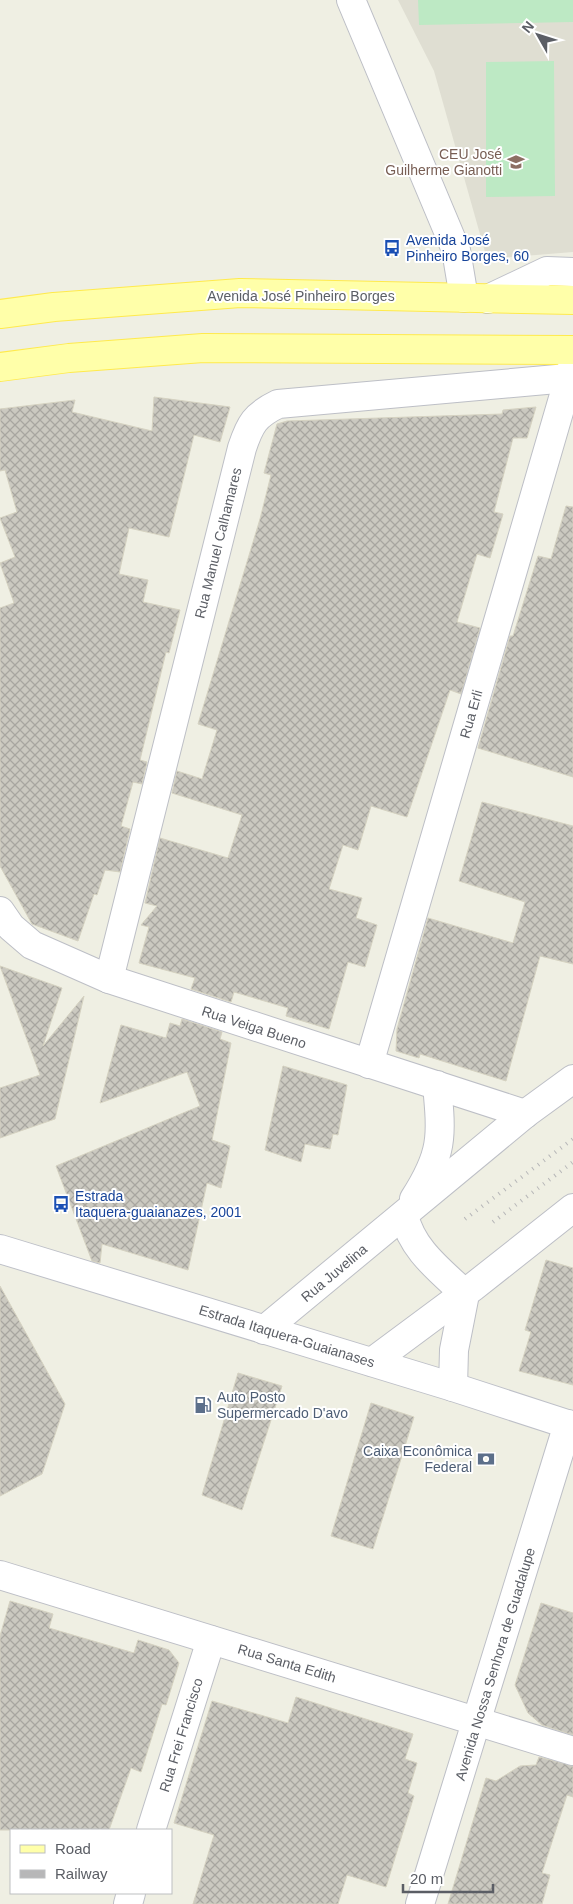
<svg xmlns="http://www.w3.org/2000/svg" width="573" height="1904" font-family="Helvetica,sans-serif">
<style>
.education{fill:#dfded2}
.pitch{fill:#bde9c4}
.building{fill:url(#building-cross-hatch);stroke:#d5d2c1}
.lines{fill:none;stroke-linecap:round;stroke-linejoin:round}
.street-casing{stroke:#bdbfc6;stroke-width:30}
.secondary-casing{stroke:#bec0c8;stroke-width:30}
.primary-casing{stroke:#ffea4d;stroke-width:30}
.street{stroke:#fff;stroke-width:28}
.secondary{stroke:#fff;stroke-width:28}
.primary{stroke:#ffffa9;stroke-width:28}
.rail{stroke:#b7b7b8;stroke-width:4;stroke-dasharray:1 6;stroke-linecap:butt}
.labels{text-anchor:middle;stroke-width:4;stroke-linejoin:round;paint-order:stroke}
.education-label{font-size:14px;fill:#785e54;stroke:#fff;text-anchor:end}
.transit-label{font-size:14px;fill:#164399;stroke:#fff;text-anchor:start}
.street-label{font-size:14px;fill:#5b5e65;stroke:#fff}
.service-label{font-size:14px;fill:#4e5e75;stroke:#fff;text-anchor:start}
</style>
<defs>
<pattern id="building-cross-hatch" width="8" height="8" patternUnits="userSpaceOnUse" patternTransform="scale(1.25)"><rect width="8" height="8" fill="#cbc9c0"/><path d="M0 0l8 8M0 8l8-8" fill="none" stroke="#a8a6a0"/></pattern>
</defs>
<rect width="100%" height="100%" fill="#efefe3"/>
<polygon class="education" points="398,0 573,0 573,252 487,259 434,71"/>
<g class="pitch">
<polygon points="418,0 573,0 573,22 419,25"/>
<polygon points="554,61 555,196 486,197 486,62"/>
</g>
<g class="building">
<polygon points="154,397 230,407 220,442 194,435 169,537 129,528 119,574 148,580 143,602 180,610 169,653 166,652 140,760 147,762 142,784 133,782 121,826 130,829 120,872 105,870 97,895 94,894 78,941 32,924 0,866 0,608 14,603 0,563 15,557 0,518 17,512 5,470 0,471 0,409 75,400 72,412 152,431"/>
<polygon points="536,407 527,438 513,438 494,512 503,514 490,558 477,554 457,622 480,628 461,694 450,690 407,817 371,806 358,850 343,845 329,889 362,898 356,918 377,925 365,967 348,962 329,1029 286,1016 288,1008 234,992 231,1002 191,989 195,978 139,963 149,927 141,925 157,906 145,903 160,838 228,858 242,815 172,793 177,771 202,779 217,730 198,724 260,519 271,475 264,473 277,424 287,421 502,414 503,410"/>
<polygon points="566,506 573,507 573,777 478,748 510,636 513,636 538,556 551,559"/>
<polygon points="482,802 573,826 573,964 540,956 506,1081 420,1054 419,1058 396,1051 397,1029 428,918 513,943 525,902 459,881"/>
<polygon points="0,966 62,988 43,1046 84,996 55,1119 0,1138 0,1088 40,1075"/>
<polygon points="182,1019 222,1032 220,1039 231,1043 212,1140 230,1146 221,1188 207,1183 188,1270 102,1244 100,1263 92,1261 56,1166 200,1106 187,1072 100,1103 121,1025 166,1038 170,1023 180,1026"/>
<polygon points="283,1066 347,1085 338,1135 333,1134 330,1149 305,1144 301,1162 265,1150"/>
<polygon points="546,1260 573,1268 573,1385 519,1371 531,1332 525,1330"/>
<polygon points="0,1286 65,1404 42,1474 0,1496"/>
<polygon points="238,1373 282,1386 242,1510 202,1495"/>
<polygon points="371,1403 414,1417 373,1549 331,1536"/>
<polygon points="10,1601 53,1614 49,1628 134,1653 138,1640 169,1650 179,1663 166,1705 162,1704 141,1772 131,1768 109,1830 0,1830 0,1636"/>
<polygon points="541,1603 573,1613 573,1735 542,1725 528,1713 515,1685"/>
<polygon points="296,1697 413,1734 405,1759 417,1763 408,1793 414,1796 386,1887 347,1875 338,1904 193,1904 214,1835 174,1823 212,1701 288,1723"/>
<polygon points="539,1757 573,1766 573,1797 567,1795 542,1873 550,1875 542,1904 448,1904 486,1778 496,1781 520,1766 536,1765"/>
</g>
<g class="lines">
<g class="street-casing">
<g id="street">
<polyline points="351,0 456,250 464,298"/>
<polyline points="0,911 11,927 32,945 109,979 525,1114"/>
<path d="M109,979l133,-531c8,-24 13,-33 36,-44l290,-26"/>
<polyline points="369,1064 573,364"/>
<path d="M414,1199c29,-45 28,-62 23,-114"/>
<path d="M404,1215c8,35 36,55 61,79"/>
<polyline points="264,1330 525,1114 573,1079"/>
<polyline points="372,1362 473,1287 573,1208"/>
<polyline points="453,1387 454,1350 465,1294"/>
<polyline points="0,1575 573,1751"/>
<polyline points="151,1830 211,1640"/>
<polyline points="128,1904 131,1893"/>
<polyline points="420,1904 568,1424"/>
</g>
</g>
<g class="secondary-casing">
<g id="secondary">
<polyline points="488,299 547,271 573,272"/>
<polyline points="0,1249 453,1387 573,1426"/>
</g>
</g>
<g class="primary-casing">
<g id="primary">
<polyline points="0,314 54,307 240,293 573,300"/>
<polyline points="0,367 69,358 203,348 573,350"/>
</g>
</g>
<use href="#street" class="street"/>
<use href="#secondary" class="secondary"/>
<use href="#primary" class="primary"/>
<g class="rail">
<polyline points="465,1219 573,1139"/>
<polyline points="493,1222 573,1162"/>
</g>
</g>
<defs>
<g id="school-bare" transform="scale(1.35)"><path d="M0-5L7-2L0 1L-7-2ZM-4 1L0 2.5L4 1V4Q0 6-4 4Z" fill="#8d6e63" stroke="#fff" stroke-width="2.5" paint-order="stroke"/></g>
<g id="bus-bare" transform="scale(1.35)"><path d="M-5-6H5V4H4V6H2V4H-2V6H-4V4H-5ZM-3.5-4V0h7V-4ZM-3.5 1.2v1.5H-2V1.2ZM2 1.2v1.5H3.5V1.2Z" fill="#1a4fb4" stroke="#fff" stroke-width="2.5" paint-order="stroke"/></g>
<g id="fuel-bare" transform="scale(1.35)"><path d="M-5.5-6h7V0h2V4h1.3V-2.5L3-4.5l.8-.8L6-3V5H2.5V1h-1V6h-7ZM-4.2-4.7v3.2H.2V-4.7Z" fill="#5c6f8a" stroke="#fff" stroke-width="2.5" paint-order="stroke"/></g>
<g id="bank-bare" transform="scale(1.35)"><path d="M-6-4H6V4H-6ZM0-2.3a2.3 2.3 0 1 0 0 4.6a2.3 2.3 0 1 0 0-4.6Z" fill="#5c6f8a" stroke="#fff" stroke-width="2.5" paint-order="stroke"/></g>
</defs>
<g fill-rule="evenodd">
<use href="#school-bare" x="516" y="162"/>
<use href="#bus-bare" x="392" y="248"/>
<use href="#bus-bare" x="61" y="1204"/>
<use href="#fuel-bare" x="203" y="1405"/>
<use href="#bank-bare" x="486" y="1459"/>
</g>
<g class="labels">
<g class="education-label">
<text x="502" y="159">CEU José<tspan x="502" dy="16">Guilherme Gianotti</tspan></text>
</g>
<g class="transit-label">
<text x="406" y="245">Avenida José<tspan x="406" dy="16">Pinheiro Borges, 60</tspan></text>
<text x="75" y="1201">Estrada<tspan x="75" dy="16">Itaquera-guaianazes, 2001</tspan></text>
</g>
<g class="street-label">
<text x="301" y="301">Avenida José Pinheiro Borges</text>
<text transform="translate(218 543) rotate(-76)" y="5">Rua Manuel Calhamares</text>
<text transform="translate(471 714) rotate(-74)" y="5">Rua Erli</text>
<text transform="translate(254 1027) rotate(18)" y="5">Rua Veiga Bueno</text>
<text transform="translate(334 1273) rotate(-40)" y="5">Rua Juvelina</text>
<text transform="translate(287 1336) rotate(17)" y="5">Estrada Itaquera-Guaianases</text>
<text transform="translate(287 1663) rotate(17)" y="5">Rua Santa Edith</text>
<text transform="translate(495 1664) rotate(-73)" y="5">Avenida Nossa Senhora de Guadalupe</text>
<text transform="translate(181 1735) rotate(-73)" y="5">Rua Frei Francisco</text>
</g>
<g class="service-label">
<text x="217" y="1402">Auto Posto<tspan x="217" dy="16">Supermercado D'avo</tspan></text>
<text x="472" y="1456" text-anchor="end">Caixa Econômica<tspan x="472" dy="16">Federal</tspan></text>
</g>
</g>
<rect x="10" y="1829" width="162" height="65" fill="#ffffff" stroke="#bdbfc1"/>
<rect x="20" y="1845" width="25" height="8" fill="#ffffa9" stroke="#bdbfc1"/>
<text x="55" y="1854" font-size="15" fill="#5b5e65">Road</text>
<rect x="20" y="1870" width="25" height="8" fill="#b7b7b8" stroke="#bdbfc1"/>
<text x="55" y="1879" font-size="15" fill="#5b5e65">Railway</text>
<g transform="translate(538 35) rotate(309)" stroke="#ffffff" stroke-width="4" paint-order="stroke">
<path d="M0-4L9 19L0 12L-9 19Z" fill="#5b5e65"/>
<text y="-8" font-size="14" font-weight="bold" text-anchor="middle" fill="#5b5e65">N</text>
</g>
<path d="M403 1884v8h90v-8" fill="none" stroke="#5b5e65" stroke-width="2.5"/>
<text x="410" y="1884" font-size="15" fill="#5b5e65" stroke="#ffffff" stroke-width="4" paint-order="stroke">20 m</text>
</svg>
